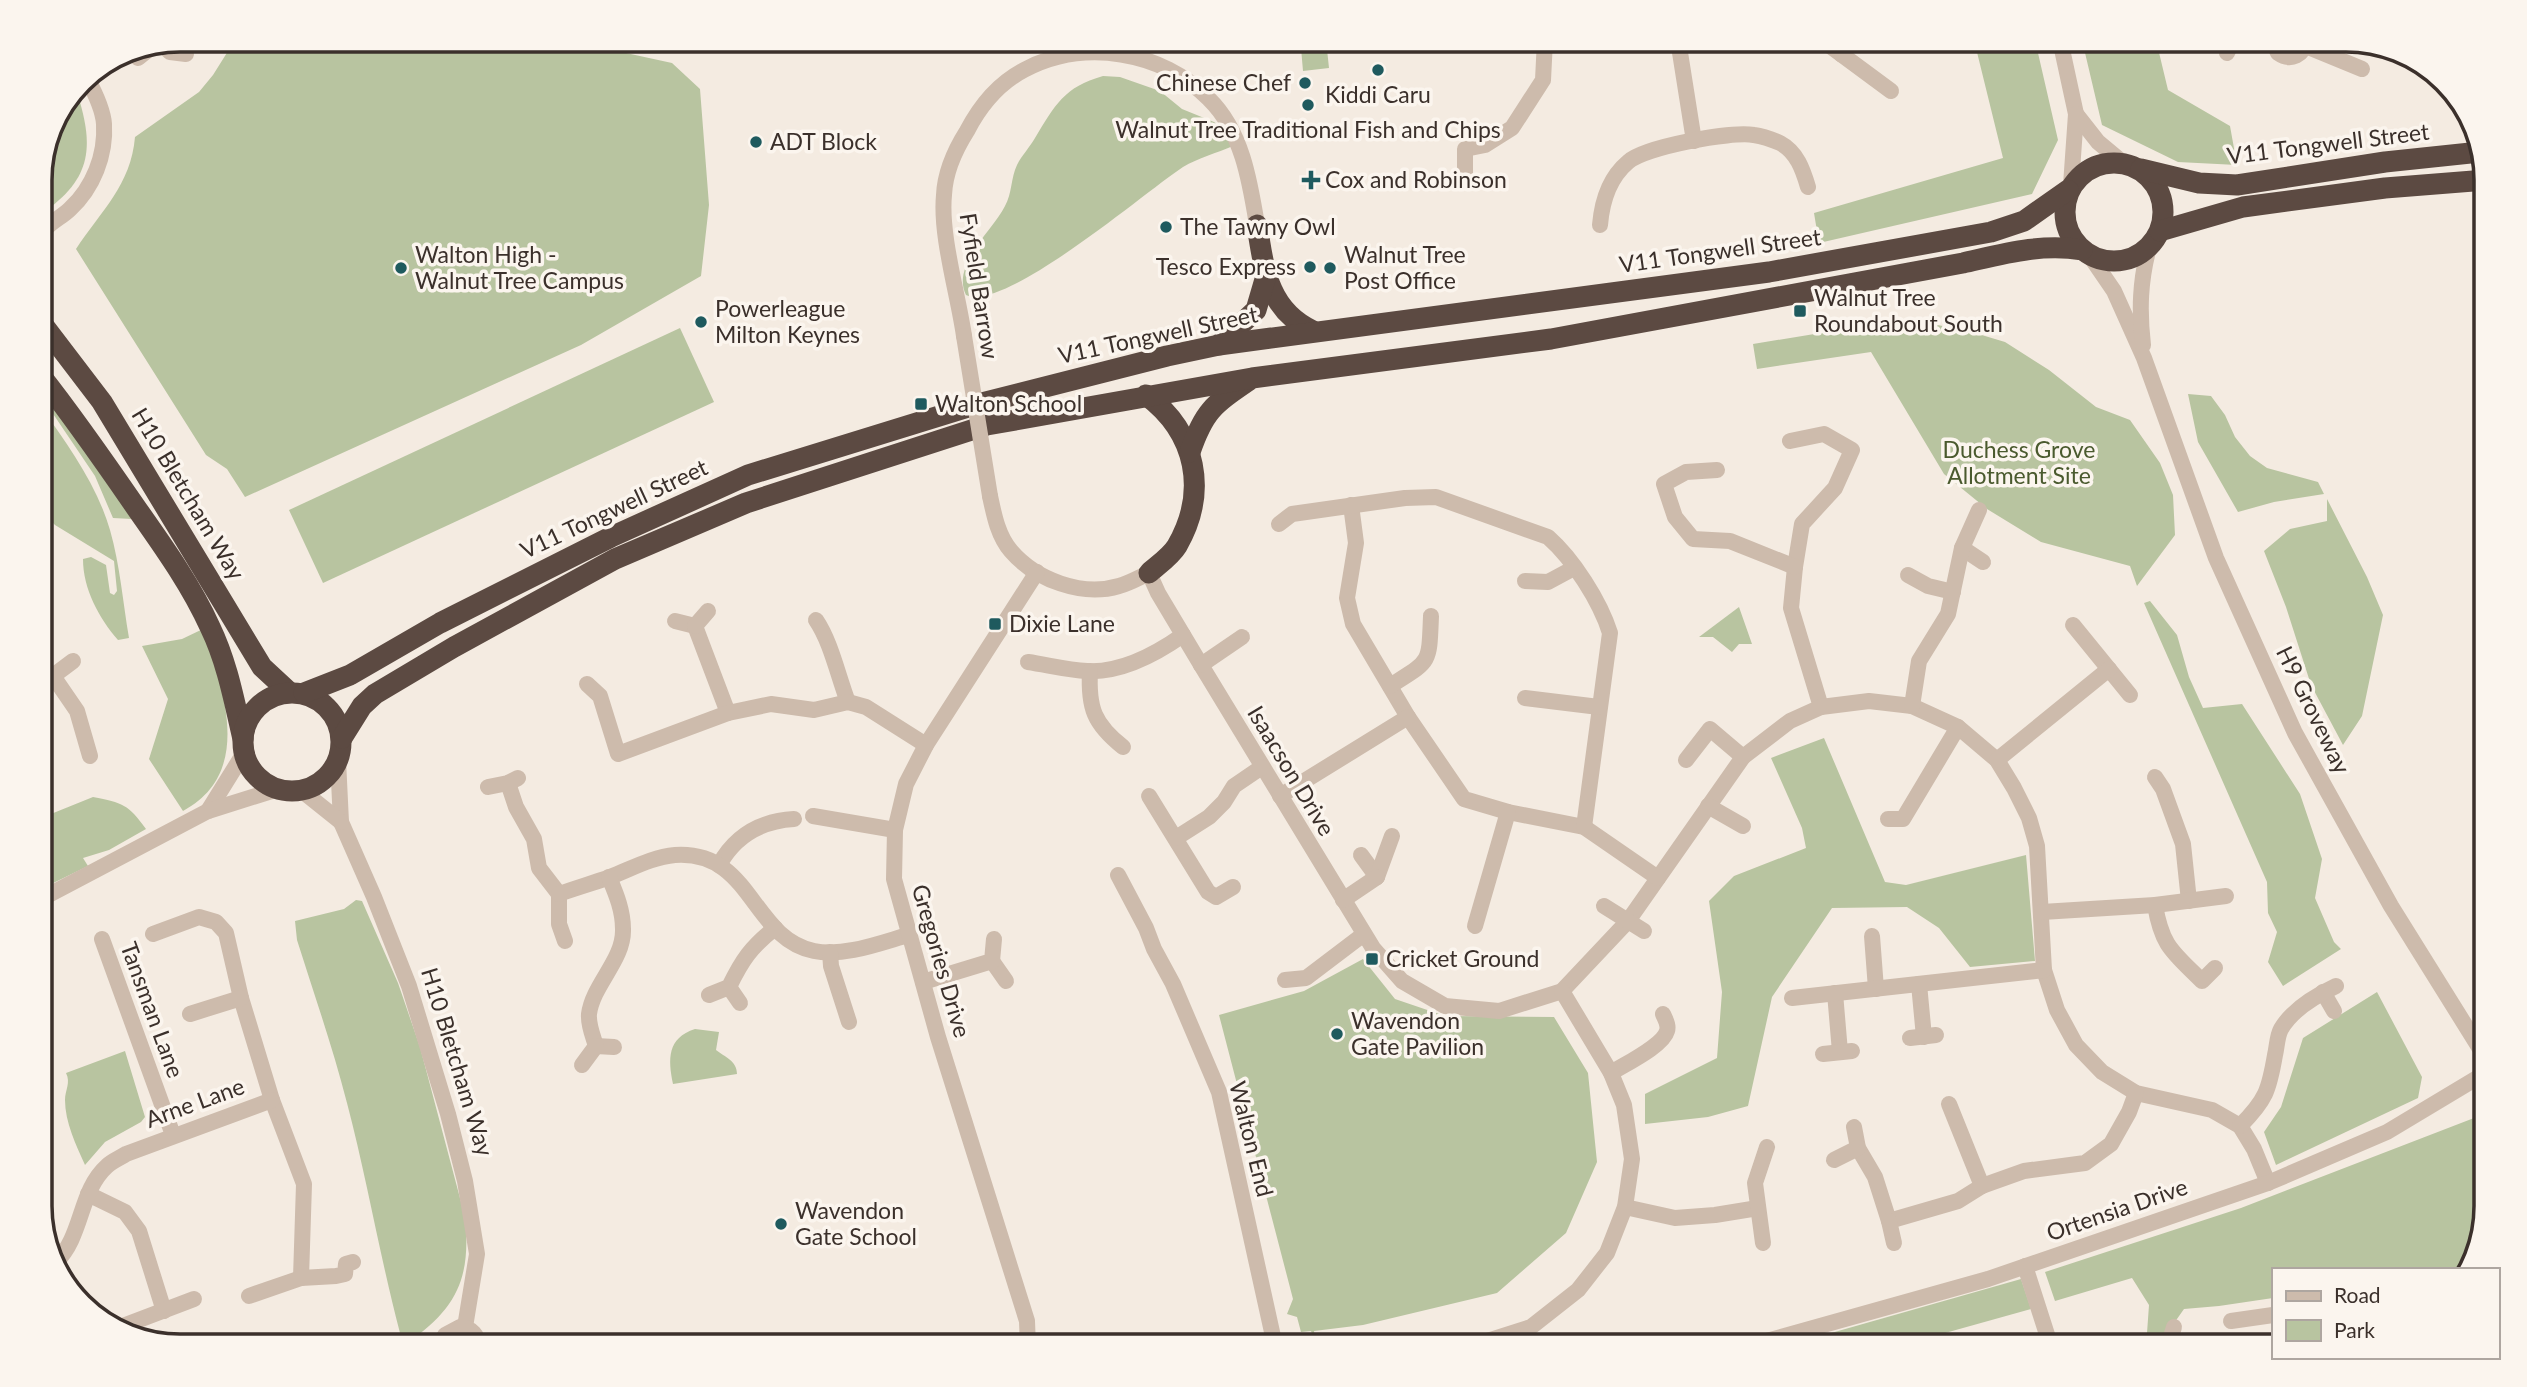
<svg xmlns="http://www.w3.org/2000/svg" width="2527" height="1387" font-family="Lato,sans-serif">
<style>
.green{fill:#b8c4a0}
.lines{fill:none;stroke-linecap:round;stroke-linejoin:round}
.minor{stroke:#cdbbac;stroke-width:16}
.highway{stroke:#5c4a42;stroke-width:21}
.minor-bridge{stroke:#cdbbac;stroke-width:16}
.poi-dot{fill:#1f5a5e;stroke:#fbf5ee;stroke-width:2.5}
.labels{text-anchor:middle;stroke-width:7;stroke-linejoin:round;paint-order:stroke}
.poi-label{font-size:23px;fill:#3b302b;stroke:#fbf5ee;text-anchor:start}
.street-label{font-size:23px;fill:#3b302b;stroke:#fbf5ee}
.park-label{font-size:23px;fill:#4a5a2e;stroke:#fbf5ee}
.rim{fill:none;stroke:#3b302b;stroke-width:3.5}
</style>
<rect width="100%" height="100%" fill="#f4ebe1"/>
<g class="green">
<path d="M235,40h376l15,13 46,10 28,26 9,116 -8,71 -120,69 -336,152 -18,-28 -21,-14 -130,-206c25,-38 55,-64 59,-112l64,-45 14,-17z"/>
<polygon points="1290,40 1326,40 1329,68 1303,71 1301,48 1291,49"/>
<polygon points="1974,40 2035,40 2058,140 2032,194 1819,243 1814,213 2003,158"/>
<polygon points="2082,40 2156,40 2168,90 2230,126 2237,165 2178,162 2102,125"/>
<path d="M1103,76l17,1 40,14 22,18 32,13 7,5 12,19c-16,7 -35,12 -50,21 -38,25 -177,145 -217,128 -15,-30 27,-65 39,-89 7,-12 6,-29 12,-41 5,-10 13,-18 18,-27 20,-33 29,-51 68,-62z"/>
<path d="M76,89c18,56 18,89 -35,125v-42l14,-53z"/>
<polygon points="1915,321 1965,330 2005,342 2049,370 2096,407 2130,420 2160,463 2173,495 2175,535 2137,586 2130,566 2041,542 1987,509 1944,474 1871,352 1757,369 1753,344 1863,326"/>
<polygon points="680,328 714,402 323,583 289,510"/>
<polygon points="41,389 132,519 113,518 95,476 41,396"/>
<polygon points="2188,394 2211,396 2225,415 2235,437 2250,456 2267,468 2318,482 2324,494 2274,502 2238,512 2198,442"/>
<path d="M41,407c27,38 56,78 69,123 10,35 13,73 19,108l-11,2c-19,-22 -35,-51 -35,-81l8,-2 15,8 4,28 4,2 3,-4 -3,-30 -59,-36 -14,-15z"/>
<polygon points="2327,499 2367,577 2383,615 2362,716 2343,745 2311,685 2286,607 2264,551 2290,529 2327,521"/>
<polygon points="2150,601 2177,635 2189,677 2203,708 2242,704 2300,794 2322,859 2315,898 2334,942 2341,949 2283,986 2268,962 2277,932 2268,913 2267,882 2144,603"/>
<polygon points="1739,607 1752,644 1739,644 1732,652 1713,637 1699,637"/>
<path d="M205,628c17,61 50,144 -22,183l-34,-52 19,-60 -26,-53 40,-7z"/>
<polygon points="1824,738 1885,882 1906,885 2026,855 2035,961 1970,967 1939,928 1907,907 1832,908 1772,997 1748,1106 1708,1117 1645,1124 1645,1094 1717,1058 1722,992 1709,901 1734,876 1806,848 1802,828 1771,758"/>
<path d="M93,797c30,6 35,7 53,32l-37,21 -26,8 5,8 -47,23v-71z"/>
<path d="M356,900l6,1 36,82 22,64 45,170c6,60 -7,91 -58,126l-2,-10h-5c-20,-76 -33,-154 -53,-230 -14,-55 -33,-109 -50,-163l-2,-19 49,-12z"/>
<polygon points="1363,959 1395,999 1445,1016 1554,1017 1588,1073 1597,1162 1566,1233 1497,1293 1363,1325 1314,1331 1316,1344 1311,1331 1301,1332 1297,1317 1287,1314 1293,1299 1219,1015 1304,991"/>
<polygon points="2377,992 2422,1077 2418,1098 2276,1165 2264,1132 2281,1107 2303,1038"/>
<path d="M695,1029l24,3 -3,18c9,7 21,11 21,24l-64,10c-5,-25 -6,-46 22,-55z"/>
<path d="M125,1051l20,66 -4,5 -36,20 -20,23c-9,-20 -20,-43 -20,-65 0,-10 6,-17 1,-27z"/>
<polygon points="2487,1113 2487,1207 2470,1270 2273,1270 2273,1298 2219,1306 2184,1309 2165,1336 2162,1347 2146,1347 2149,1305 2132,1278 2055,1301 2045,1272 2241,1208"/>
<polygon points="2021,1279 2031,1309 1895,1347 1782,1347"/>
</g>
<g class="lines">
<g class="minor">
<polyline points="1678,40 1694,141"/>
<polyline points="1822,40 1891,91"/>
<polyline points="2060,40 2076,114 2071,185"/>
<path d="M2272,40l6,13c13,9 26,2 29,-13"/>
<polyline points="162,44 170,52 186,54"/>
<polyline points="2306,46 2362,69"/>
<polyline points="2227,53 2233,40"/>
<polyline points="1842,55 1851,40"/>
<polyline points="138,58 153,46"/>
<polyline points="2076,114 2098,142 2122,162"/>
<polyline points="1465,180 1465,149 1485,145 1512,128 1543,80 1545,40"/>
<path d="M1600,225c2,-24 9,-47 28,-63 16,-15 103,-31 126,-27 7,1 19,5 26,8 17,9 23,27 28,44"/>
<path d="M41,234c7,-11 20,-16 29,-25 23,-21 36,-54 34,-85 -1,-15 -10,-33 -17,-46"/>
<polyline points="2090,256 2114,291 2144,358 2216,558 2295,733 2391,906 2487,1060"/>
<path d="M964,336c-6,-42 -24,-101 -20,-141 1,-23 11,-45 23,-64 13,-25 32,-48 57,-61 60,-32 138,-19 185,29 33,32 41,83 48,126"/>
<path d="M2143,345c-4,-35 -3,-64 6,-98"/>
<polyline points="1790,441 1824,434 1852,450 1835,488 1802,524 1795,567 1791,608 1821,707"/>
<polyline points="1717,470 1686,472 1664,484 1675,517 1693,539 1730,541 1795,567"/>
<path d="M990,496c4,19 8,40 21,55 25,29 71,46 108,35 11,-3 21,-9 30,-13l9,20 43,72 172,283 29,33 43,25 54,5 63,-20 66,-70 115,-164 47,-36 31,-14 48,-6 43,5 46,21 39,33 17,28 15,30 8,28 7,124 13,40 19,35 26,27 34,21 76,17 28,16 14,23 14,34"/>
<polyline points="1351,505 1356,543 1347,598 1353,624 1408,717 1464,799 1508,812 1584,827 1658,878"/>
<path d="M1279,524l13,-10 113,-16 31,-1 112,40c25,22 52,64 62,96l-26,194"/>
<polyline points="1962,548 1983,562"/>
<polyline points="1908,575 1928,586 1953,592"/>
<polyline points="1525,581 1548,582 1574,568"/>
<path d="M816,620c15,22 22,56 32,82"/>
<polyline points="675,621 695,626"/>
<polyline points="2073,625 2130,695"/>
<polyline points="695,626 728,713"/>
<polyline points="695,626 708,611"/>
<path d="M1028,662c20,3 40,8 59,9 35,2 69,-17 96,-36"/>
<polyline points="1201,665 1242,637"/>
<path d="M1090,671c-2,37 4,53 33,76"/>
<polyline points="53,676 77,711 90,756"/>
<polyline points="41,680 53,676 73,661"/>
<polyline points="587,684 600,696 618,754 728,713 771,704 814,710 848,702 866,707 926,745"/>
<path d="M1390,686c41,-26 39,-21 41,-70"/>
<polyline points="1525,698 1599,707"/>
<polyline points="1912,706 1919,661 1948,614 1962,548 1979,510"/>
<polyline points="338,760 341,822 374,897 409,986 448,1114 465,1181 477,1254 465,1327"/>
<polyline points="1686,760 1710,729 1743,757"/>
<polyline points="1997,760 2109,669"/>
<polyline points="2155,777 2163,789 2183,844 2189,901"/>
<polyline points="508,783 516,807 534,839 539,868 559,894 559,924 565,941"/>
<polyline points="488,787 508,783 518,778"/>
<polyline points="301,790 341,822"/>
<polyline points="1149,796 1208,892 1216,897 1233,887"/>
<polyline points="1280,796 1408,717"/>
<polyline points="1708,806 1743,826"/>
<polyline points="208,811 244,753"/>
<polyline points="813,816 895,830"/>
<polyline points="1888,819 1903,819 1958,727"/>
<polyline points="1176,838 1209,817 1224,802 1234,786 1262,767"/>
<polyline points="1361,855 1377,877"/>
<path d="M719,865c16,-29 41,-44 75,-46"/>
<polyline points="1118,875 1146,928 1154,949 1173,984 1219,1092 1274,1341 1278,1347"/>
<polyline points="1377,877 1392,836"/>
<path d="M559,894c17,-6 34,-11 51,-17 21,-8 42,-20 65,-22 77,-5 76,83 139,96 30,6 66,-8 94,-16"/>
<polyline points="41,899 208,811 278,789"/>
<polyline points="1343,900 1377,877"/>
<path d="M2155,905c7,42 18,47 47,76l13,-13"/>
<polyline points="1604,906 1644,931"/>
<polyline points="2042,912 2155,905 2226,896"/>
<polyline points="1475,926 1508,812"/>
<polyline points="153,934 199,917 216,922 226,933 241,998 272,1100 304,1184 301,1278"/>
<polyline points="1872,936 1876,989"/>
<polyline points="102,939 173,1135"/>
<polyline points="830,952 831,966 849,1022"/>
<polyline points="992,961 1006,981"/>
<polyline points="1285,980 1306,978 1364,934"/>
<polyline points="923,982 992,961 994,939"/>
<polyline points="1919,984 1924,1037"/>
<polyline points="729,987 740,1003"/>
<polyline points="2323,992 2334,1011"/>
<polyline points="1835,993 1840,1052"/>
<path d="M709,995l20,-8c13,-27 22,-40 46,-59"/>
<polyline points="1792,998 2044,970"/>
<polyline points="190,1014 241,998"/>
<polyline points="1910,1038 1936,1035"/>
<path d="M596,1046c-3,-10 -8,-21 -7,-32 4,-30 35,-54 34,-85 0,-19 -7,-35 -14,-52"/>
<polyline points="596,1046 614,1047"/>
<polyline points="1823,1054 1852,1051"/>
<polyline points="582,1065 596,1046"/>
<path d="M1611,1073c14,-9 52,-27 56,-42 2,-6 -2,-12 -4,-17"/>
<polyline points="1949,1104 1982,1186"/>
<path d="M2240,1126c26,-26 29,-36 35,-71 2,-8 2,-19 6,-26 11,-19 36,-34 55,-43"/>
<polyline points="1854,1127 1858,1148 1875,1177 1889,1221 1958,1201 1982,1186 2024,1171 2085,1163 2111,1144 2129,1112 2136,1093"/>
<polyline points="1834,1160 1858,1148"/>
<polyline points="88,1194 125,1212 139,1231 164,1311"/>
<polyline points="1625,1207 1675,1218 1715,1215 1758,1208"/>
<polyline points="1889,1221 1894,1243"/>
<polyline points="1763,1243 1755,1183 1767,1147"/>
<path d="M56,1262c27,-26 23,-71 51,-96 5,-5 13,-8 19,-12l146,-54"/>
<polyline points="2025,1266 2051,1347"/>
<polyline points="249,1296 301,1278 336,1276 345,1274 346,1264 353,1262"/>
<polyline points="2231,1321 2273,1315"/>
<polyline points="115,1329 194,1299"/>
<path d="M441,1347l4,-12 15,-8c12,1 18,8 19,20"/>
<polyline points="1028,1347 1027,1321 938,1037 894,879 895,830 906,784 926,745 1037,572"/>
<polyline points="1385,1347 1394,1345 1412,1347"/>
<polyline points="1468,1347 1531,1327 1578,1290 1607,1253 1625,1207 1632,1159 1624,1105 1611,1073 1562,991"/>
<polyline points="1745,1347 1988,1279 2268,1183 2387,1132 2487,1072"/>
<polyline points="2168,1347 2174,1327"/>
</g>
<g class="highway">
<circle cx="2114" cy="212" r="49"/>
<polyline points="2141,169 2199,183 2237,185 2385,162 2480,152"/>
<path d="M1257,225c7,44 11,85 56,106"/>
<polyline points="2160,231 2243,207 2385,188 2486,180"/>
<polyline points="41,322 102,402 262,667 289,692"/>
<polyline points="1219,345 1256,310 1266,276"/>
<path d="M41,376c34,43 65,88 96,133 26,37 54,76 73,118 17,35 24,73 33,112"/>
<path d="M1146,395c51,38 62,97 31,151 -6,10 -19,19 -28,27"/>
<path d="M1190,452c14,-41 23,-47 58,-71"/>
<circle cx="292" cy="742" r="49"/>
<polyline points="304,693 350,675 440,623 611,537 748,475 978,404 1167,356 1219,345 1769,272 1991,232 2024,221 2068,190"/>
<path d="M342,738l20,-32 13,-12 79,-47 161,-88 131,-56 241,-78 265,-47 299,-39 412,-76c40,-9 78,-20 119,-13"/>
</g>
<polyline class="minor-bridge" points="964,336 990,496"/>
</g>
<g class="poi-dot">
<circle cx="1378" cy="70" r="7"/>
<circle cx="1305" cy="83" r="7"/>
<circle cx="1308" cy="105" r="7"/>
<circle cx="756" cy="142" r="7"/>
<path d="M1307.5 169.5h7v7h7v7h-7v7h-7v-7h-7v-7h7z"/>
<circle cx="1166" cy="227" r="7"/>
<circle cx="1310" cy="267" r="7"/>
<circle cx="401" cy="268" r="7"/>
<circle cx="1330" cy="268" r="7"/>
<rect x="1793" y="304" width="14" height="14" rx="3.5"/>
<circle cx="701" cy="322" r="7"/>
<rect x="914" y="397" width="14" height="14" rx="3.5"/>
<rect x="988" y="617" width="14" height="14" rx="3.5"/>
<rect x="1365" y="952" width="14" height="14" rx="3.5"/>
<circle cx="1337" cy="1034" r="7"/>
<circle cx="781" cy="1224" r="7"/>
</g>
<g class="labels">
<g class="poi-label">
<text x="1291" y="91" text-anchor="end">Chinese Chef</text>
<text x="1378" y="103" text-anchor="middle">Kiddi Caru</text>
<text x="1308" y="138" text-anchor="middle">Walnut Tree Traditional Fish and Chips</text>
<text x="770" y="150">ADT Block</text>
<text x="1325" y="188">Cox and Robinson</text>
<text x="1180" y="235">The Tawny Owl</text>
<text x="415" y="263">Walton High -<tspan x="415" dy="26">Walnut Tree Campus</tspan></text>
<text x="1344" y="263">Walnut Tree<tspan x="1344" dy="26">Post Office</tspan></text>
<text x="1296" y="275" text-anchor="end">Tesco Express</text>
<text x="1814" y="306">Walnut Tree<tspan x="1814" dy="26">Roundabout South</tspan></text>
<text x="715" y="317">Powerleague<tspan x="715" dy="26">Milton Keynes</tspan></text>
<text x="935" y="412">Walton School</text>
<text x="1009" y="632">Dixie Lane</text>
<text x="1386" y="967">Cricket Ground</text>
<text x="1351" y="1029">Wavendon<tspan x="1351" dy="26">Gate Pavilion</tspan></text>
<text x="795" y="1219">Wavendon<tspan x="795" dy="26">Gate School</tspan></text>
</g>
<g class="street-label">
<text transform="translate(2328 144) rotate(-7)" y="8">V11 Tongwell Street</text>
<text transform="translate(1720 251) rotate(-8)" y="8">V11 Tongwell Street</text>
<text transform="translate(979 286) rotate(81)" y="8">Fyfield Barrow</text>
<text transform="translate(1158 335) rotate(-12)" y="8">V11 Tongwell Street</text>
<text transform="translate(188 494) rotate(59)" y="8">H10 Bletcham Way</text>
<text transform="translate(614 509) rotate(-25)" y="8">V11 Tongwell Street</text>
<text transform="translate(2313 710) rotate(64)" y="8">H9 Groveway</text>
<text transform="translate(1291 771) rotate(59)" y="8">Isaacson Drive</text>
<text transform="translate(941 961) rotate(74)" y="8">Gregories Drive</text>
<text transform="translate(152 1010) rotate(70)" y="8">Tansman Lane</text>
<text transform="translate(457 1062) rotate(73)" y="8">H10 Bletcham Way</text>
<text transform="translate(195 1103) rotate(-20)" y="8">Arne Lane</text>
<text transform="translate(1251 1139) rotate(76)" y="8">Walton End</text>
<text transform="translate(2117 1210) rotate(-19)" y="8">Ortensia Drive</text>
</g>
<g class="park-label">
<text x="2019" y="458">Duchess Grove<tspan x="2019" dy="26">Allotment Site</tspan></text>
</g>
</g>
<path d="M0 0H2527V1387H0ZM180 52H2346A128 128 0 0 1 2474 180V1206A128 128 0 0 1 2346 1334H180A128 128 0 0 1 52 1206V180A128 128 0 0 1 180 52Z" fill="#fbf5ee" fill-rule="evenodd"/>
<path class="rim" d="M180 52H2346A128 128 0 0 1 2474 180V1206A128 128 0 0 1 2346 1334H180A128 128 0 0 1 52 1206V180A128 128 0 0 1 180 52Z"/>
<rect x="2272" y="1268" width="228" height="91" fill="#fbf5ee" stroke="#aea6a0" stroke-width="2"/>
<rect x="2286" y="1291" width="35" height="10" fill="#cdbbac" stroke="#aea6a0" stroke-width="2"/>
<text x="2334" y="1303" font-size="21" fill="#3b302b">Road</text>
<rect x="2286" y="1320" width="35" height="21" fill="#b8c4a0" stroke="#aea6a0" stroke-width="2"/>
<text x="2334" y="1338" font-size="21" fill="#3b302b">Park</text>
</svg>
